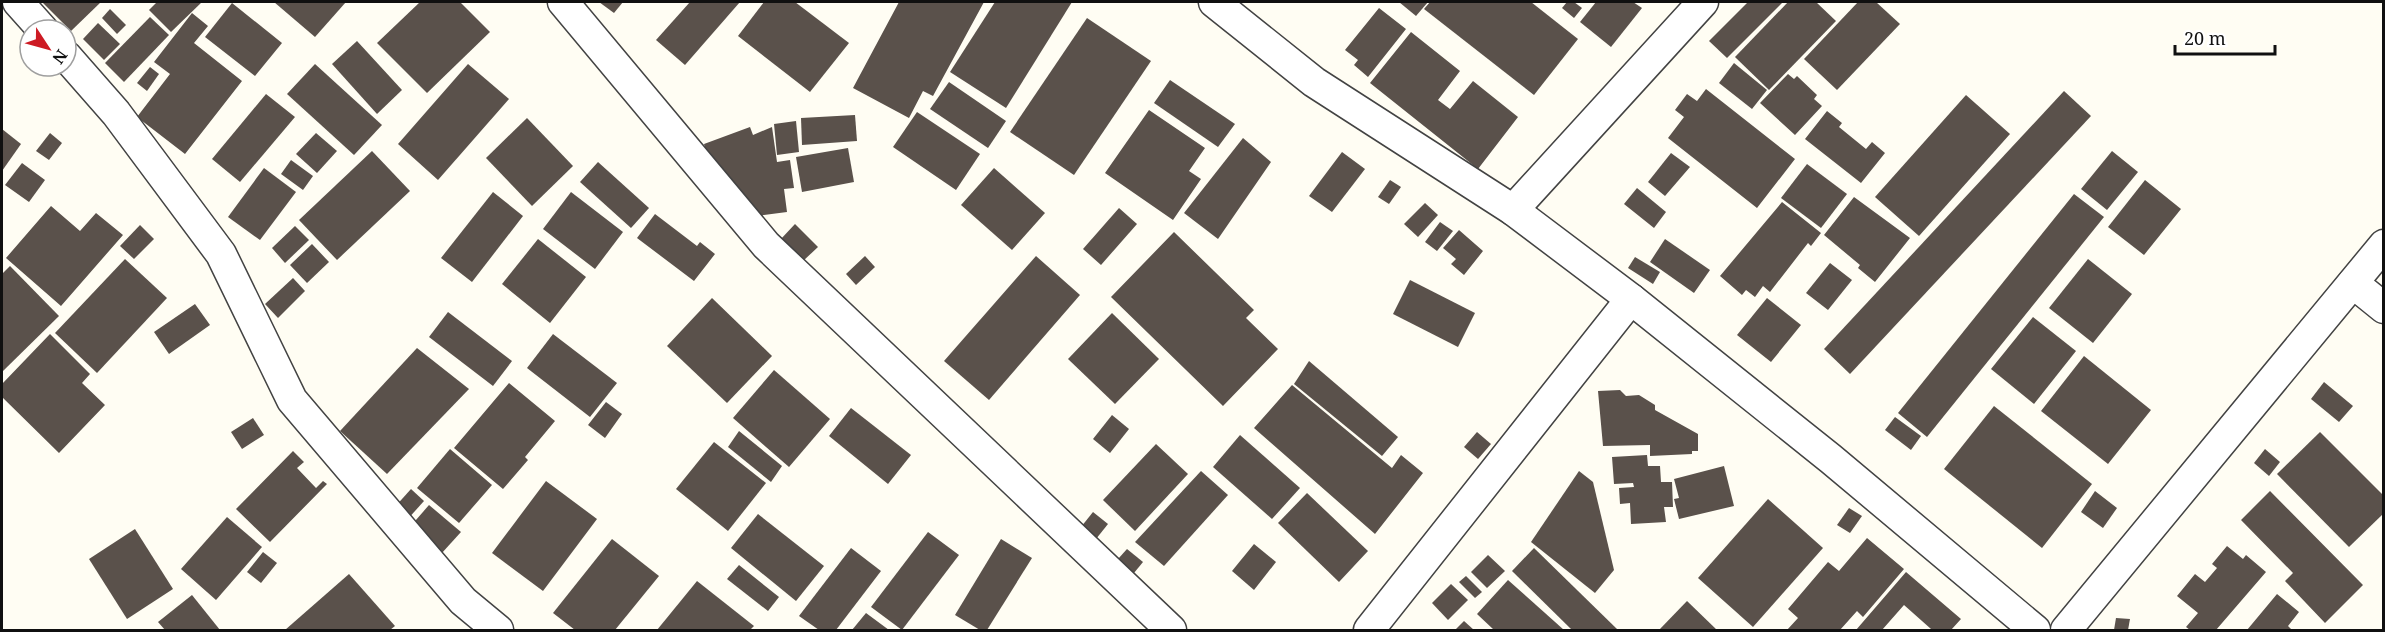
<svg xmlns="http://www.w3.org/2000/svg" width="2385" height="632" font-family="'Noto Serif',serif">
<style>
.building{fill:#5a514b}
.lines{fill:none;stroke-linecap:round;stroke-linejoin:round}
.street-casing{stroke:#434343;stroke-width:33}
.street{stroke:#fff;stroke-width:30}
</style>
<rect width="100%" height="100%" fill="#fffdf3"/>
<g class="building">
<polygon points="42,2 101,2 71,31"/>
<polygon points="157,2 202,2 171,32 149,10"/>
<polygon points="274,2 346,2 315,37"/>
<polygon points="420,2 460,2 490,32 427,93 377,43"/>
<polygon points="599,2 623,2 614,13"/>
<polygon points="690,2 740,2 685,65 656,40"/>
<polygon points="764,2 795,2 849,43 810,92 738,36"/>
<polygon points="899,2 984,2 933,96 923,91 909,118 853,88"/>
<polygon points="995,2 1072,2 1006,108 950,72"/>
<polygon points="1399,2 1428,2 1416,16"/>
<polygon points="1430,2 1531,2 1578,39 1534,95 1424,9"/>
<polygon points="1567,2 1574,2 1582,8 1574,18 1562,8"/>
<polygon points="1596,2 1633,2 1642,8 1611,47 1580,22"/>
<polygon points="1748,2 1783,2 1727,58 1709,41"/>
<polygon points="1788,2 1816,2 1836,21 1769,90 1735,57"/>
<polygon points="1858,2 1876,2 1900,24 1837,90 1804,59"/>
<polygon points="232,3 282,43 255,76 205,37"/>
<polygon points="1379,8 1406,29 1368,77 1354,65 1358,60 1345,50"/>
<polygon points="110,9 126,25 117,34 102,18"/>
<polygon points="192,13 208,26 194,43 242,81 185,154 137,117 170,74 154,62"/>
<polygon points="150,17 169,35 124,82 105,63"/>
<polygon points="1087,18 1151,61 1074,175 1010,132"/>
<polygon points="98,23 120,44 104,60 83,39"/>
<polygon points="1411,32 1460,71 1438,100 1450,109 1473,81 1518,117 1478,169 1370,83"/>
<polygon points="357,41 402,90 377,114 332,64"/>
<polygon points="1734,63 1767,90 1752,109 1719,83"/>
<polygon points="315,64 382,125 354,155 287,94"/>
<polygon points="468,64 509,99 438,180 398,144"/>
<polygon points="150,67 159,74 147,91 137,83"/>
<polygon points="1788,74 1794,79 1797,76 1817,95 1814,99 1822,106 1795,135 1760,103"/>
<polygon points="1170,80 1235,124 1218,147 1154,103"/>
<polygon points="949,82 1006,121 988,148 930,109"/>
<polygon points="1706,89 1795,159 1757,208 1668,138 1684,117 1675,110 1687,94 1697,101"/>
<polygon points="2064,91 2091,116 1850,374 1824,349"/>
<polygon points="266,94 295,117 240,182 212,159"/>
<polygon points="1966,95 2010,134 1919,236 1875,197"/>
<polygon points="1149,110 1205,148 1189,171 1201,179 1173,220 1105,173"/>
<polygon points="1827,111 1842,123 1839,127 1866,149 1872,142 1885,153 1861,183 1805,139"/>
<polygon points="917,112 980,154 956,190 893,147"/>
<polygon points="855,115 857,141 802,145 801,118"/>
<polygon points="527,118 573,166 532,206 486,158"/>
<polygon points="796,121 799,152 777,155 774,124"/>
<polygon points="750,127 753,135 772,127 777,162 790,160 794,188 784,189 787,212 757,216 755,207 706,152 704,144"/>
<polygon points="2,129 21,144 2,171"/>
<polygon points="50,133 62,143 49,160 36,151"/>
<polygon points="316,133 337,151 317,173 296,154"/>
<polygon points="1243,138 1271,162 1218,239 1184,213"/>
<polygon points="848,148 854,182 802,192 796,157"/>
<polygon points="372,151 410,191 337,260 299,220"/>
<polygon points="2112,151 2138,172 2107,210 2081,189"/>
<polygon points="1342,152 1365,169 1332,212 1309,196"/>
<polygon points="1671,153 1690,167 1665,196 1648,182"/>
<polygon points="291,160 313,176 303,190 281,174"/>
<polygon points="598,162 649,208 631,228 580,182"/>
<polygon points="22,163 45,180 29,202 5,185"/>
<polygon points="1807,164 1847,194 1821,228 1781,198"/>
<polygon points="264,168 296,192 260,240 228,217"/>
<polygon points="994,168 1045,213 1012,250 961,205"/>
<polygon points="1390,180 1401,187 1389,204 1378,197"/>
<polygon points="2145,180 2181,209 2144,255 2108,227"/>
<polygon points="1637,188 1666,212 1654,228 1624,204"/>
<polygon points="493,192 523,216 472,282 441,258"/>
<polygon points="571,192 623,232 595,269 543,229"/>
<polygon points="2074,194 2104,217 1927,437 1898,413"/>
<polygon points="1854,197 1910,238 1875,282 1858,268 1860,265 1824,235"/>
<polygon points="1782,202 1821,233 1811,246 1808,243 1770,292 1763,286 1755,297 1746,290 1742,295 1720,276"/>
<polygon points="1425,203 1438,215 1418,237 1404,224"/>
<polygon points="51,206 80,231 96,213 123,235 61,306 6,258"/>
<polygon points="1119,208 1137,224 1101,265 1083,249"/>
<polygon points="655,214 697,246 700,242 715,254 694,281 637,238"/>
<polygon points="1440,222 1453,231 1437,251 1425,242"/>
<polygon points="795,224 818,247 802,262 780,240"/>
<polygon points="140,225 154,239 134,259 120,246"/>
<polygon points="295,226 309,240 285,263 272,248"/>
<polygon points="1459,230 1483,251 1464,275 1451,264 1456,259 1443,248"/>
<polygon points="1174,232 1254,310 1246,318 1278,349 1223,406 1111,297"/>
<polygon points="538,239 586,277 550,323 502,284"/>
<polygon points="1665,239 1710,270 1694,293 1650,262"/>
<polygon points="312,244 329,262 307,283 290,265"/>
<polygon points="865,256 875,267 856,285 846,274"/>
<polygon points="1036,256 1080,295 989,400 944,361"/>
<polygon points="1635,257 1660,272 1653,284 1628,268"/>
<polygon points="125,259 167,298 97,373 55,333"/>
<polygon points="2088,259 2132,294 2093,343 2049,308"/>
<polygon points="1830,263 1852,280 1828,310 1806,293"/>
<polygon points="10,266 59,316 2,372 2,274"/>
<polygon points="293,278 305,291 278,318 265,304"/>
<polygon points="1410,280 1475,313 1458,347 1393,314"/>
<polygon points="712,298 772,356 727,403 667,346"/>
<polygon points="1767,298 1801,325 1771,362 1737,335"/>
<polygon points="195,304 210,325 169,354 154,332"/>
<polygon points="448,312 512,361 493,386 429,337"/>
<polygon points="1112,313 1159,359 1115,404 1068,359"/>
<polygon points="2033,317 2076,351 2034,404 1991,369"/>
<polygon points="50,334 90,374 82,383 105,405 59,453 2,397 2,384"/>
<polygon points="553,334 617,383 590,417 527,368"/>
<polygon points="417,348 469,389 387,474 340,431"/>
<polygon points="2084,356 2151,410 2108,464 2041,411"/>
<polygon points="1309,361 1398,437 1382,456 1294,384"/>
<polygon points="774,370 830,419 789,467 733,418"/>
<polygon points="2324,382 2353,406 2339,422 2311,399"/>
<polygon points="509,383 555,421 525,457 528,460 503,489 454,448"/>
<polygon points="1292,385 1392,468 1401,455 1423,473 1375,534 1254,428"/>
<polygon points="1620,390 1626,396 1639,395 1655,405 1655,410 1698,434 1698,451 1692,451 1692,454 1650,456 1650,445 1603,446 1598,391"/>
<polygon points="606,402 622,414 605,438 588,425"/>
<polygon points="1994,406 2092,484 2042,548 1944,469"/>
<polygon points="851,408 911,455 888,484 829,436"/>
<polygon points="1112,415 1129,429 1110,453 1093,439"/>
<polygon points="1895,417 1921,436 1911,450 1885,430"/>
<polygon points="253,418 264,435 242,449 231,432"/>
<polygon points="739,431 782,466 771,482 728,447"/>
<polygon points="1477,432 1491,444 1478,459 1464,447"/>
<polygon points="2320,432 2384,496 2384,513 2349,547 2277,474"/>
<polygon points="1240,435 1300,488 1272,519 1213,467"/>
<polygon points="714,442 766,483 728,531 676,489"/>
<polygon points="1156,444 1188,474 1135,531 1103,500"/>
<polygon points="450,449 492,485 459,523 417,488"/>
<polygon points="2265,449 2280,462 2269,476 2254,463"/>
<polygon points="293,451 304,462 297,468 316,488 323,481 327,484 270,542 236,509"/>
<polygon points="1647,455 1648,466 1660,466 1661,482 1672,482 1673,507 1664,507 1666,522 1631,524 1630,503 1620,504 1619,488 1634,487 1633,483 1614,484 1612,457"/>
<polygon points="1724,466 1734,506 1679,519 1674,499 1679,498 1674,479"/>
<polygon points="1201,471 1228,495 1164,566 1135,542"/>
<polygon points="1579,471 1593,482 1614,570 1595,593 1531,542"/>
<polygon points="546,481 597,519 543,591 492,553"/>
<polygon points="411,489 424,501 406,521 393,509"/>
<polygon points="2095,491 2117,508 2103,528 2081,512"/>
<polygon points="2270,491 2363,585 2325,623 2285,581 2293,573 2241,520"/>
<polygon points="1307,493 1368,551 1339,582 1278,523"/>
<polygon points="1768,499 1823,548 1753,627 1698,578"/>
<polygon points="429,505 461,532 441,554 409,528"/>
<polygon points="1849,508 1862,516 1850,533 1837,525"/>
<polygon points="1093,512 1108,524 1096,539 1081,527"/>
<polygon points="758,514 824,566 796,601 731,548"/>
<polygon points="227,517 262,547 216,600 181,569"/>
<polygon points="135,529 173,589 127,619 89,559"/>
<polygon points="928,532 959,555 902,630 871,607"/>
<polygon points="1867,538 1904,569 1863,617 1857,611 1840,630 1787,630 1798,618 1788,609 1828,562 1839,571"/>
<polygon points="612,539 659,576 615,630 575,630 553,613"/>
<polygon points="1001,539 1032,558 987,630 980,630 955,615"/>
<polygon points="1254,544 1276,562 1254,590 1232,571"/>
<polygon points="2227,546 2243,559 2246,555 2266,572 2216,630 2190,630 2186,627 2198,613 2177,596 2195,574 2205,582 2217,568 2212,564"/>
<polygon points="851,548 881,571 836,630 819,630 799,616"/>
<polygon points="1534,548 1618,630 1572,630 1512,571"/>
<polygon points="1127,549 1143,562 1134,573 1118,559"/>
<polygon points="263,552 277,563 261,583 247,572"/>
<polygon points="1488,555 1505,571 1487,588 1471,572"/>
<polygon points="739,565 779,597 768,611 727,579"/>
<polygon points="1906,572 1961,619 1951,630 1929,630 1931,629 1904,605 1882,630 1856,630"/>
<polygon points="349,574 395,626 390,630 285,630"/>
<polygon points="1466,576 1482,592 1475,598 1459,582"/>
<polygon points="1508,580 1564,630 1494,630 1477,614"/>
<polygon points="697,581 754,626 750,630 657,630"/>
<polygon points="1451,584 1468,600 1448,620 1432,603"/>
<polygon points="2277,594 2299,612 2288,626 2292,630 2247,630"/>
<polygon points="192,595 220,630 165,630 158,622"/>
<polygon points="1687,601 1717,630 1659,630"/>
<polygon points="866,613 889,630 852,630"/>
<polygon points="2116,618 2130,619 2128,630 2114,630"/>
<polygon points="1464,621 1474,630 1455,630"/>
</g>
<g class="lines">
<g class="street-casing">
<g id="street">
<polyline points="18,2 43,30"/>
<polyline points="563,2 766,245 1171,630"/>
<polyline points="1214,2 1314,82 1513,210 1631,299 1831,459 2035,630"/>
<polyline points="66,56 116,113 221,254 292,400 463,601 498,630"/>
<polyline points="1513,210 1703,2"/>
<polyline points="2353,283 2384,308"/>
<polyline points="1369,630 1631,299"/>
<polyline points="2066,630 2384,245"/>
</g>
</g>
<use href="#street" class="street"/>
</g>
<rect width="2385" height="632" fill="none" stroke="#101010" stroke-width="6"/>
<g transform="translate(48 48) rotate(126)"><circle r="28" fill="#ffffff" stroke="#9f9f9f" stroke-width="1.5"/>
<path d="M0-4.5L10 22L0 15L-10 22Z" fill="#cd1b24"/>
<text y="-9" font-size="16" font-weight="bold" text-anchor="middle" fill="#101010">N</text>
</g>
<path d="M2175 45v9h100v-9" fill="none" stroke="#101010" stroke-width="3"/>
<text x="2184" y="45" font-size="18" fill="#101010" stroke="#ffffff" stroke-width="4.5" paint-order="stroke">20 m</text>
</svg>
